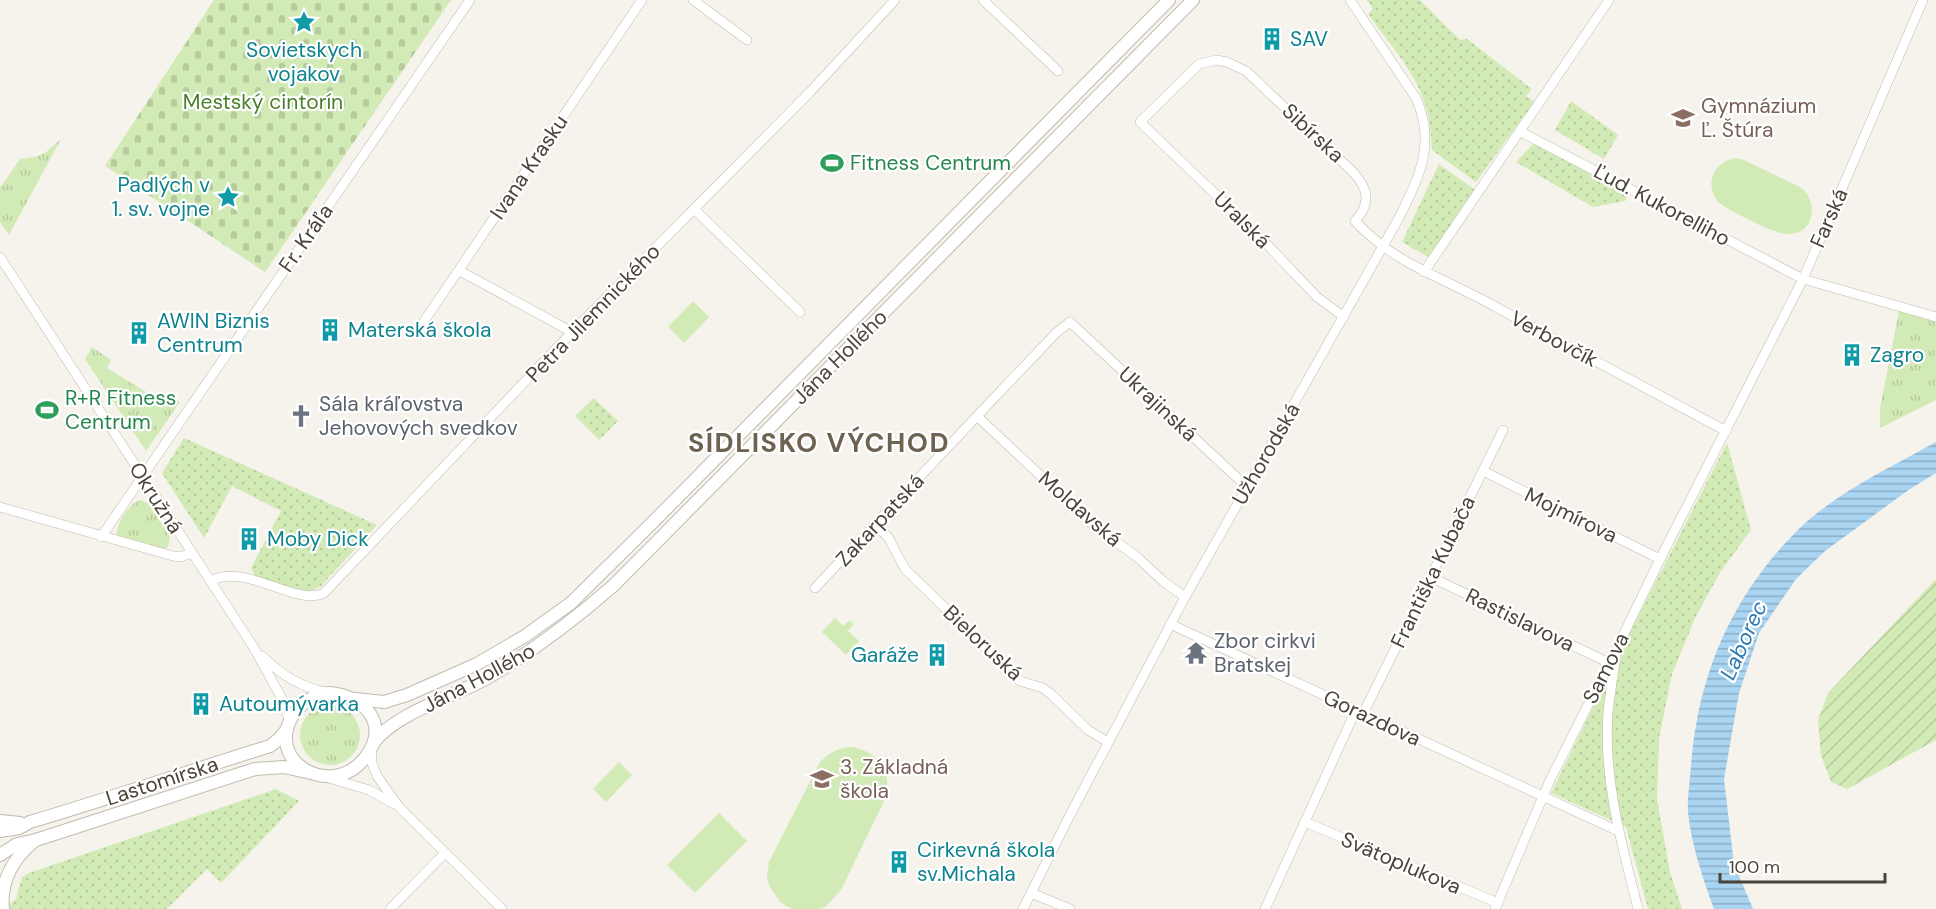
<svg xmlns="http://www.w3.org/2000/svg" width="1936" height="909" font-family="'DM Sans',sans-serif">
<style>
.grass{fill:url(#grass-tufts)}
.cemetery{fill:url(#cemetery-stones)}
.park{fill:url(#park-dots)}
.garden{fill:url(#garden-furrows)}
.pitch{fill:#d2eab5}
.water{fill:url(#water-rules)}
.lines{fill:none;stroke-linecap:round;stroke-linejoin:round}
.minor-casing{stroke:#c2bbae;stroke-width:10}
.tertiary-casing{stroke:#c2bbae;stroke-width:14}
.minor{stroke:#fff;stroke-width:9}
.tertiary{stroke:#fff;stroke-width:12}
.labels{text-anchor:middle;stroke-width:4.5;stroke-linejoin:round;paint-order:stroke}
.culture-label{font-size:21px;fill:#0d838f;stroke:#fff;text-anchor:start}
.park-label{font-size:21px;fill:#4a7f2a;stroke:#fff}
.education-label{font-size:21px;fill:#785e54;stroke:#fff;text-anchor:start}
.street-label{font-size:21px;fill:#4b4439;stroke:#fff}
.leisure-label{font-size:21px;fill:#27864d;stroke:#fff;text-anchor:start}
.worship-label{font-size:21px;fill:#5b616d;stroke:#fff;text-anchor:start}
.water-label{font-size:22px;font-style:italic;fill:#2e7ab2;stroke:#fff}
.district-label{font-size:27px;font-weight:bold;letter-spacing:1.5px;fill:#6e6250;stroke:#fff}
</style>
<defs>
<pattern id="grass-tufts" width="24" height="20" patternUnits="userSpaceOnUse" patternTransform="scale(1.5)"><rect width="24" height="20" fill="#d2eab5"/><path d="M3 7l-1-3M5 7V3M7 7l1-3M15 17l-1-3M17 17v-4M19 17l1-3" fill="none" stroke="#b6ca9c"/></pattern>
<pattern id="cemetery-stones" width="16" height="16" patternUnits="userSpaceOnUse" patternTransform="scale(1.5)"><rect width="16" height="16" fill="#d2eab5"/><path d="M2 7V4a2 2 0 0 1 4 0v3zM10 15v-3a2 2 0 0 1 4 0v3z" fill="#b6ca9c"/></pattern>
<pattern id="park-dots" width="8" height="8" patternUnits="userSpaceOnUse" patternTransform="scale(1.5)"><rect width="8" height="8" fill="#d2eab5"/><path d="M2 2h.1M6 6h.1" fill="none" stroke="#b6ca9c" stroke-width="1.8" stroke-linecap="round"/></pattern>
<pattern id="garden-furrows" width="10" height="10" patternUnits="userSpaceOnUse" patternTransform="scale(1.5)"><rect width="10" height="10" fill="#d2eab5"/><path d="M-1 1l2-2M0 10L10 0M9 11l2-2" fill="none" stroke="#b6ca9c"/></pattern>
<pattern id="water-rules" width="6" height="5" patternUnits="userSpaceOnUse" patternTransform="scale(1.5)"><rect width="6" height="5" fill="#a9d4f2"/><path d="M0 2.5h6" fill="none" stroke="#8caec5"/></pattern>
</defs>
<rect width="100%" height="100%" fill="#f6f3ec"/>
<g class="grass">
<polygon points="61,139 9,235 0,222 0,188 20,159 35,157 45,153"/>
<polygon points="1899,311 1936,322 1936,400 1880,428 1880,408"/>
<polygon points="92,347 111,360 107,368 167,405 172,396 180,402 146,451 85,359"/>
<path d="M141,500l5,2 3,3 21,31 -2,11 -4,2 -43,-12 -4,-3c-1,-11 13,-32 24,-34z"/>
<circle cx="330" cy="735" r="30"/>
</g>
<polygon class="cemetery" points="214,0 451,0 265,272 105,166"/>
<g class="park">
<path d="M1367,0h53l40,40 7,-1 65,50 -6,7 8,6 -58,80 -44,-32c-1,-15 -2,-31 -7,-46 -10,-33 -37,-62 -57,-90l5,-5z"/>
<polygon points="1571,101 1618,135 1604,159 1555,130"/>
<polygon points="1534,143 1628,195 1625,201 1593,207 1516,162"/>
<polygon points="1439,164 1475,190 1428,257 1402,242"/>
<polygon points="594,398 618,421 599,440 575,416"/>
<polygon points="184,438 377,525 321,586 308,593 256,577 251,568 281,511 232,486 204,538 162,473"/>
<polygon points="1727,443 1751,530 1721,571 1696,616 1672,674 1659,738 1657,799 1670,872 1682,909 1648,909 1626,827 1551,793 1632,628"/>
<polygon points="276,789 299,801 221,883 207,869 167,909 9,909 8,906 16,899 22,877 29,873"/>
</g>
<polygon class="garden" points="1936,579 1936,740 1847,789 1831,782 1821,755 1818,720 1828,693"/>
<g class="pitch">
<path d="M1736,158l8,2 58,28c17,16 12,48 -16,46 -14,-1 -56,-23 -68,-32 -14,-18 -5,-40 18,-44z"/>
<polygon points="693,301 709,317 684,343 668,327"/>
<polygon points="835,618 843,626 850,620 854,624 848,631 859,641 846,655 822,632"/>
<path d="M853,747c27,6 40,26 32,52l-44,91 -16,17 -5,2h-28l-12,-7 -11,-17 -2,-8 2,-15 51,-100c10,-10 19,-15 33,-15z"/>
<polygon points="619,762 632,775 606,802 593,789"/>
<polygon points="719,813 747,841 695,893 667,865"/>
</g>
<path class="water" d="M1936,442v31l-29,18 -82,60 -29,28 -37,54 -20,60 -15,86 10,85 19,45h-39c-11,-30 -23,-65 -26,-97 -1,-14 2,-31 3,-46 7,-93 42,-173 110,-239 37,-35 90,-60 135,-85z"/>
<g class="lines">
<g class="minor-casing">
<g id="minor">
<polyline points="693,0 747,40"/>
<polyline points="983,0 1058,71"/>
<polyline points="1521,132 1803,279 1936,317"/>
<polyline points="694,209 800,312"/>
<polyline points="0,257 254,648 281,697 290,722"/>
<polyline points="460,271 572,332"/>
<polyline points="1424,272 1609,0"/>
<path d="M1344,317l-27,-20 -59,-62 -118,-113 59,-58 17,-4 11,2 19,9 106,100c16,17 20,31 3,50 39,42 81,54 130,80 80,44 160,87 241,130"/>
<polyline points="416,333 642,0"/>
<polyline points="978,417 1093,525 1137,557 1164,582 1185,597"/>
<polyline points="1483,471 1660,559"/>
<polyline points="0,507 173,556 180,557 191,553"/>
<polyline points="875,525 888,537 905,569 1020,681 1043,688 1052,695 1088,730 1108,742"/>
<polyline points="101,537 470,0"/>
<polyline points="1431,577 1609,663"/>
<path d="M210,581c37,-19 85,26 114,12l248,-261 238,-240 85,-92"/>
<polyline points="815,588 995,397 1057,332 1070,322 1246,486"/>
<polyline points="1170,624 1618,831"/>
<path d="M262,656c19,19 39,32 65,36"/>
<path d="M1616,657c-3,18 -6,37 -8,55 -5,67 14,133 30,197"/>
<polyline points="1363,714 1503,430"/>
<polyline points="371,749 372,763 377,776 399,807 502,909"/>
<polyline points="329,778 369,790 394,804"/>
<polyline points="1305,822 1498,903"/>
<polyline points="1031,893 1070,909"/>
<polyline points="390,909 445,853"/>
<path d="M1023,909l47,-94 115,-218 215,-381c20,-41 36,-73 16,-118l-66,-98"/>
<polyline points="1265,909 1356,710"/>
<polyline points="1495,909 1550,780 1618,646 1660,559 1803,279 1923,0"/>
</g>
</g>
<g class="tertiary-casing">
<g id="tertiary">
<path d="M330,693c36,3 61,33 34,66 -33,41 -103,2 -69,-47 8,-11 21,-17 35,-19z"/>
<polyline points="355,699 384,702 407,695 477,664 525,636 571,603 653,522 1169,0"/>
<path d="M374,742c23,-30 82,-46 115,-65 47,-28 84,-56 125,-92l579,-585"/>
<polyline points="0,821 20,823"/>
<path d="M0,831l19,-3 11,-6c81,-24 160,-51 240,-76l9,-7 8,-10"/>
<polyline points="0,855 17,844 36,840 255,769 284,767 311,773"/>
<path d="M3,909c-3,-28 9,-49 30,-67"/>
</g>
</g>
<use href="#minor" class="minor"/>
<use href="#tertiary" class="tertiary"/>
</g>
<defs>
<g id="sight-bare" transform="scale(1.8)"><path d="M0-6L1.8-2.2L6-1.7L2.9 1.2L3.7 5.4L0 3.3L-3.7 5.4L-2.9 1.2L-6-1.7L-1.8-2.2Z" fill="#0f9aa8" stroke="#fff" stroke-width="2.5" paint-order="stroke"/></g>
<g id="building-bare" transform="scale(1.8)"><path d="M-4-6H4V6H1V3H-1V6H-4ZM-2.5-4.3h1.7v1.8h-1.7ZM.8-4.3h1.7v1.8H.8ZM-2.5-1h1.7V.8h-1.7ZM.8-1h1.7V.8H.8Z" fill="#0f9aa8" stroke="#fff" stroke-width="2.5" paint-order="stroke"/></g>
<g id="school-bare" transform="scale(1.8)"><path d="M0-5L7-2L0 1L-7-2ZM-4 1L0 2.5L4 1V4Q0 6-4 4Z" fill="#8d6e63" stroke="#fff" stroke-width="2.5" paint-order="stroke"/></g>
<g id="stadium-bare" transform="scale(1.8)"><path d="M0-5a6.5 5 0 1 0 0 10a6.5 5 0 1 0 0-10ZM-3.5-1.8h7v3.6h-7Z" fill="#2e9e5b" stroke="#fff" stroke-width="2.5" paint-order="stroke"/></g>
<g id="church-bare" transform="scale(1.8)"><path d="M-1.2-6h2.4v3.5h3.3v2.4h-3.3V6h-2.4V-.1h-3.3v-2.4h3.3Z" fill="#6b7280" stroke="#fff" stroke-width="2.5" paint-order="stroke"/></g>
<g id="temple-bare" transform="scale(1.8)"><path d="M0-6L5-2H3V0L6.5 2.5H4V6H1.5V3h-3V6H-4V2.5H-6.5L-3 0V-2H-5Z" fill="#6b7280" stroke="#fff" stroke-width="2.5" paint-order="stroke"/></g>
</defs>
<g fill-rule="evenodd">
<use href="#sight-bare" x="304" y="22"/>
<use href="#building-bare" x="1272" y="39"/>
<use href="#school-bare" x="1683" y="118"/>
<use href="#stadium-bare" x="832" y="163"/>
<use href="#sight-bare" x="228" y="197"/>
<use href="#building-bare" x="330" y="330"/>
<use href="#building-bare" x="139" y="333"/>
<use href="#building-bare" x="1852" y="355"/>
<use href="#stadium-bare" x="47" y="410"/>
<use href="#church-bare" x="301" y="416"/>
<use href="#building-bare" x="249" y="539"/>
<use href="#temple-bare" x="1196" y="653"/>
<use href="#building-bare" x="937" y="655"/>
<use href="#building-bare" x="201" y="704"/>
<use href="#school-bare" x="822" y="779"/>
<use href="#building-bare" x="899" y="862"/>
</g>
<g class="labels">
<g class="culture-label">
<text x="1290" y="46">SAV</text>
<text x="304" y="57" text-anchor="middle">Sovietskych<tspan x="304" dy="24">vojakov</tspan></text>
<text x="210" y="192" text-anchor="end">Padlých v<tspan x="210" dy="24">1. sv. vojne</tspan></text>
<text x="157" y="328">AWIN Biznis<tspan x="157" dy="24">Centrum</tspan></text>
<text x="348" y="337">Materská škola</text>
<text x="1870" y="362">Zagro</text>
<text x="267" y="546">Moby Dick</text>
<text x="919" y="662" text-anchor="end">Garáže</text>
<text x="219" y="711">Autoumývarka</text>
<text x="917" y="857">Cirkevná škola<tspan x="917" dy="24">sv.Michala</tspan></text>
</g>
<g class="park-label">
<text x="263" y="109">Mestský cintorín</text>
</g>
<g class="education-label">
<text x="1701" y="113">Gymnázium<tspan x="1701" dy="24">Ľ. Štúra</tspan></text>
<text x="840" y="774">3. Základná<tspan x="840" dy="24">škola</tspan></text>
</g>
<g class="street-label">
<text transform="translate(1313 133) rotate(43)" y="7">Sibírska</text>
<text transform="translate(529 167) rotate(-56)" y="7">Ivana Krasku</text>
<text transform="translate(1662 205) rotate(28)" y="7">Ľud. Kukorelliho</text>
<text transform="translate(1829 218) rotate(-66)" y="7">Farská</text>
<text transform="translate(1242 220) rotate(45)" y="7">Uralská</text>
<text transform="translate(306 238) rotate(-55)" y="7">Fr. Kráľa</text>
<text transform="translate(593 313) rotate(-46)" y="7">Petra Jilemnického</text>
<text transform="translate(1554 339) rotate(28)" y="7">Verbovčík</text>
<text transform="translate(840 357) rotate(-45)" y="7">Jána Hollého</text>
<text transform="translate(1158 404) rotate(43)" y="7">Ukrajinská</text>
<text transform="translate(1266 454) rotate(-60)" y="7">Užhorodská</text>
<text transform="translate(156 498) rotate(57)" y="7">Okružná</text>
<text transform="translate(1080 509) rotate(41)" y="7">Moldavská</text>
<text transform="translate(1571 515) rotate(26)" y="7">Mojmírova</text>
<text transform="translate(880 520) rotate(-47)" y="7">Zakarpatská</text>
<text transform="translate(1433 572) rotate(-64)" y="7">Františka Kubača</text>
<text transform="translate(1520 620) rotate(26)" y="7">Rastislavova</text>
<text transform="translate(983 643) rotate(43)" y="7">Bieloruská</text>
<text transform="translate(1606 668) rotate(-63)" y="7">Samova</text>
<text transform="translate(479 678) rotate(-28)" y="7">Jána Hollého</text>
<text transform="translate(1372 718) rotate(25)" y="7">Gorazdova</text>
<text transform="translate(162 781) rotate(-18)" y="7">Lastomírska</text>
<text transform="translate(1401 863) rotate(23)" y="7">Svätoplukova</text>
</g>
<g class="leisure-label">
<text x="850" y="170">Fitness Centrum</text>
<text x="65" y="405">R+R Fitness<tspan x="65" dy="24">Centrum</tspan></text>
</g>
<g class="worship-label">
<text x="319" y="411">Sála kráľovstva<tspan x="319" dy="24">Jehovových svedkov</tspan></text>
<text x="1214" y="648">Zbor cirkvi<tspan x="1214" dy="24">Bratskej</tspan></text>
</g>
<g class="water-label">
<text transform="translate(1743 640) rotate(-66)" y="8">Laborec</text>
</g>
<g class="district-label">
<text x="819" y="452">SÍDLISKO VÝCHOD</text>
</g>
</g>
<path d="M1720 873v9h165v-9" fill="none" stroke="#4b4439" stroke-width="3"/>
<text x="1729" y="873" font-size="18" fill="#4b4439" stroke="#ffffff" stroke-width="4.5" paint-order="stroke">100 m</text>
</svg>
